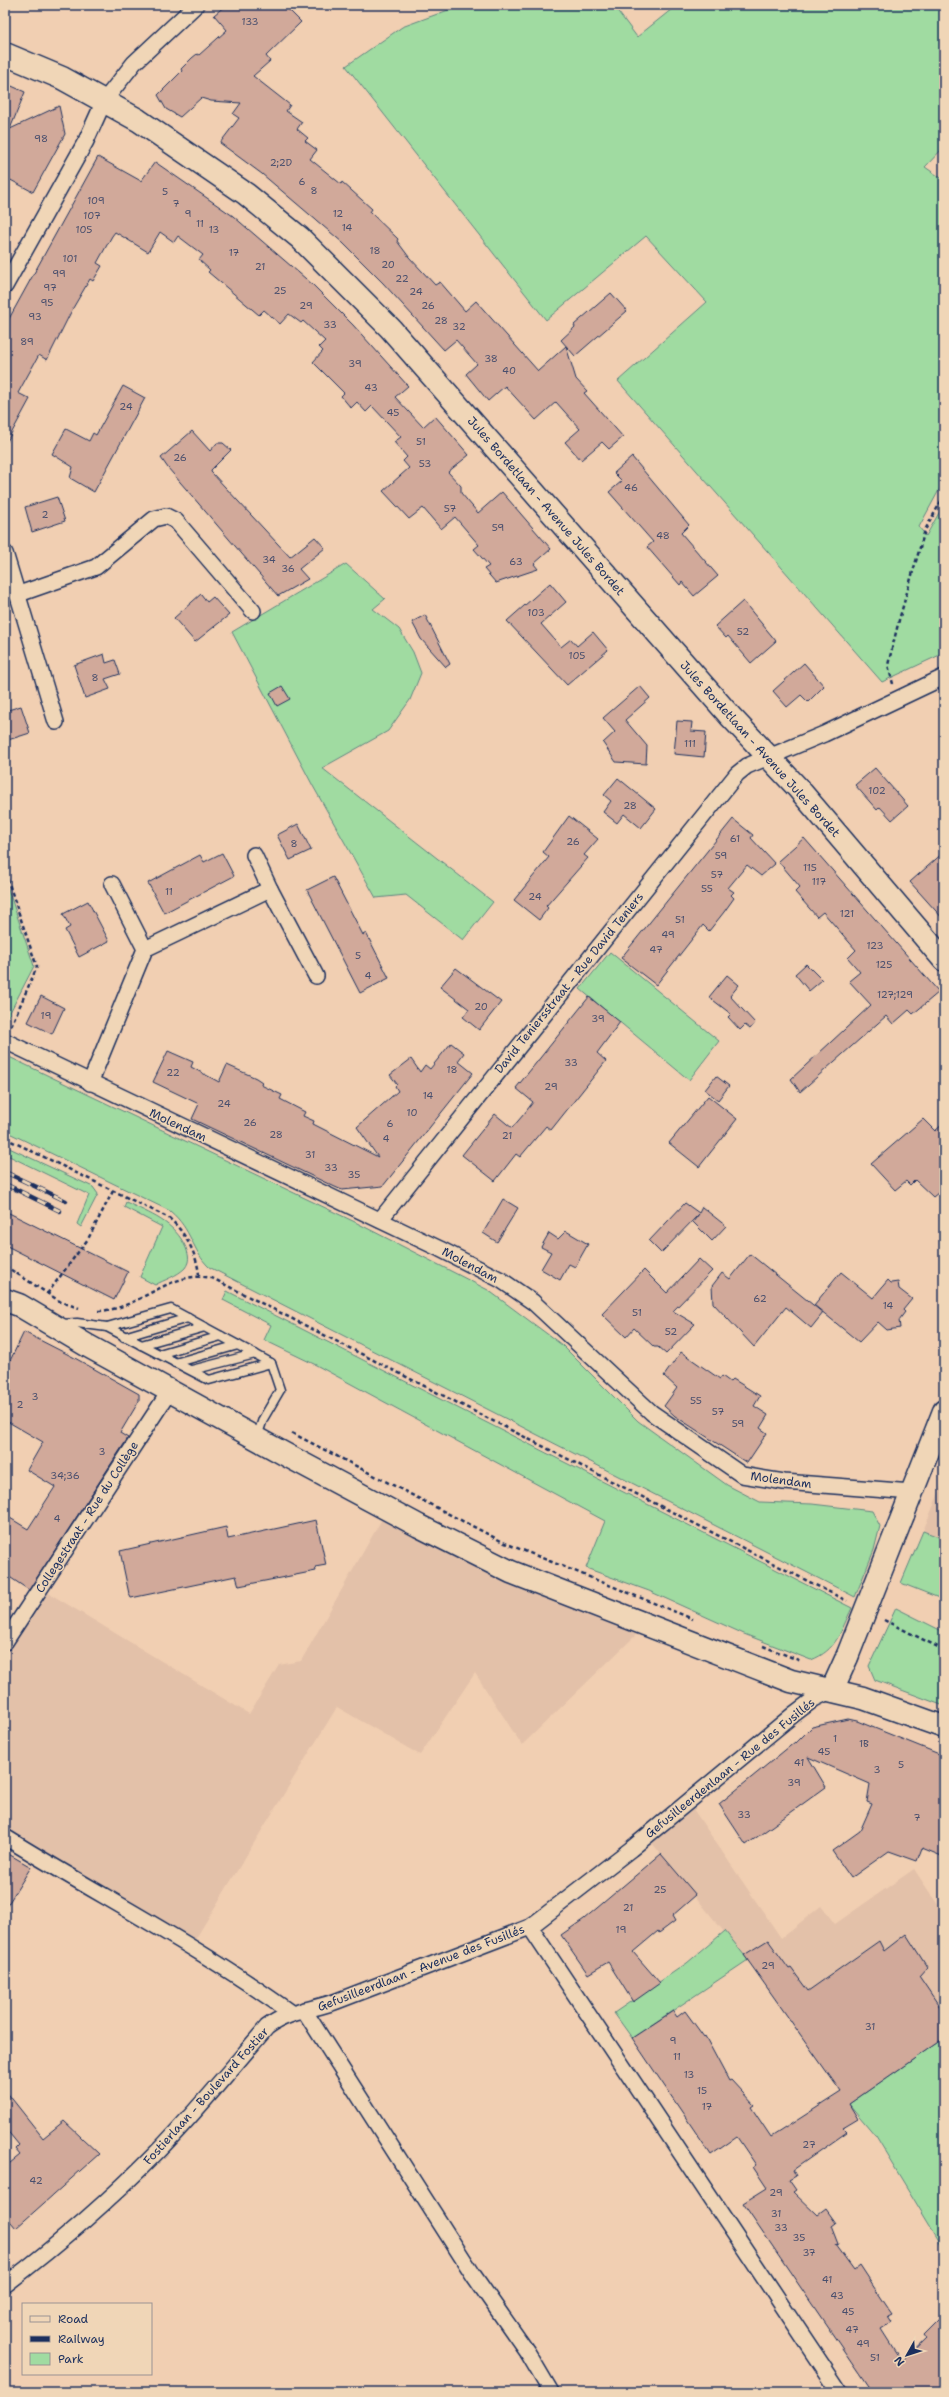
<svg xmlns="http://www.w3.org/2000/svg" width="949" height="2397" font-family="'Shantell Sans',sans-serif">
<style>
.built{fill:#e3c1a9}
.green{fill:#a0dba1;stroke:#5e8580}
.building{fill:#d1a99a;stroke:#1b2f5e}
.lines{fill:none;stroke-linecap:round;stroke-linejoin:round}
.lane-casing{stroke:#1b2f5e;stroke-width:11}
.street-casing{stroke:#1b2f5e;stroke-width:18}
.secondary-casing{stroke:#1b2f5e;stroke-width:25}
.path{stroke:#1b2f5e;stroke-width:2.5;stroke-dasharray:4 3;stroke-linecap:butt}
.lane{stroke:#f0d6b7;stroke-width:8}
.street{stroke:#f0d6b7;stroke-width:15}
.secondary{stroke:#f0d6b7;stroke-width:22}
.rail-casing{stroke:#1b2f5e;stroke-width:4.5}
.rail{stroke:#f0d6b7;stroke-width:3;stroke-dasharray:9;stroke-linecap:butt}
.secondary-bridge-casing{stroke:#1b2f5e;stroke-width:25;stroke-linecap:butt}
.secondary-bridge{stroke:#f0d6b7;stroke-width:22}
.labels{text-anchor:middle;stroke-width:3;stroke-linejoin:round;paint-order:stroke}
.number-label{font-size:10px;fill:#484e6d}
.street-label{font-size:12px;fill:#1b2f5e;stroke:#f0d6b7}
</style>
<rect width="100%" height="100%" fill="#f1cfb2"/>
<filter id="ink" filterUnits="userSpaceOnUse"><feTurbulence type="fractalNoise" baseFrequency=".025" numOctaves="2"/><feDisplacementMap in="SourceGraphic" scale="8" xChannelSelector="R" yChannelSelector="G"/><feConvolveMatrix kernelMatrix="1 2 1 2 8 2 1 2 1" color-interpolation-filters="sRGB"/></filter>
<g filter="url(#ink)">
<g class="built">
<polygon points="943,1483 944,1483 944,1539 923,1531"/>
<polygon points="382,1519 510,1581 637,1634 522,1745 475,1673 420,1755 337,1707 193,1943 5,1833 5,1650 42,1589 249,1714 279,1665 301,1661"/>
<polygon points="693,1809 781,1938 821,1906 835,1924 914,1869 944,1914 944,2038 849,2104 767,1985 652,1843"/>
</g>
<g class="green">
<polygon points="462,5 613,5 637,37 677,5 944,5 944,147 925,167 944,180 944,481 919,527 926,536 944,504 944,653 882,682 618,381 707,302 646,236 546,320 346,66 402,27"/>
<polygon points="346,564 385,599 373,609 399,629 413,652 421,673 410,700 388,731 322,768 493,902 463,940 406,895 376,898 313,786 232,632"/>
<polygon points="5,880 34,966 5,1022"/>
<polygon points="610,952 719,1041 689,1080 580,989"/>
<path d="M5,1055l350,167 133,68 74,55 76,76 89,64 33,17 52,2 60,7 8,15 -6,24 -19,47 -646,-330c-17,-16 -17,-38 -39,-56l-165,-80z"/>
<polygon points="5,1146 93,1187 98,1194 81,1227 77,1224 89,1195 5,1154"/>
<path d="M126,1202c24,12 49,20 60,46 3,8 4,13 -1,20 -8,8 -21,12 -30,17l-15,-8 22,-50 -38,-20z"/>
<path d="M227,1291l625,317c-12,24 -15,42 -41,52l-67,-26 -95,-43 -63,-23 19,-47 -289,-156 -52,-25 7,-15 -48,-25z"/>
<polygon points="923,1531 944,1539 944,1600 901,1583"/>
<polygon points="896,1608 944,1632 944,1706 875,1680 869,1666"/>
<polygon points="725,1931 748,1960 632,2038 614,2013 687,1963"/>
<polygon points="944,2038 944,2249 875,2135 849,2104"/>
</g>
<g class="building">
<polygon points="226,5 284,5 301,22 266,56 270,61 253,76 290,105 286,111 302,122 297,129 308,138 305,141 317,150 310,159 341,184 342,182 372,209 370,212 398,239 397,241 409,257 435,285 440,282 465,311 476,301 538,371 566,346 576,379 587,391 584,393 623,437 609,449 602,442 581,460 565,442 580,429 556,402 536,420 505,386 488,401 466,374 477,364 456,340 444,350 383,283 343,243 262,174 220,143 239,118 233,114 241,103 211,101 201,98 180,117 166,109 158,95 182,71 181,69 192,58 197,54 199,55 227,30 214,15"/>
<polygon points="5,83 25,92 10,129 59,106 65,134 33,192 5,177"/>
<polygon points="98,157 141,181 155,162 233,216 313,285 353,325 408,386 395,397 423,427 435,416 469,455 448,472 461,486 461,493 478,513 502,492 551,549 534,564 538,569 496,583 484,569 489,566 474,549 479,545 455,517 441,529 423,508 409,519 383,491 409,468 403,461 407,457 394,442 401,437 372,406 366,412 357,402 351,408 341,396 344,393 313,362 323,351 319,347 325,341 303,321 301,323 289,314 280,324 264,310 259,315 208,272 210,270 199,260 203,255 178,236 174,242 160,232 148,252 115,232 112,236 97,263 102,266 93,281 90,279 73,308 47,360 39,355 18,393 30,399 5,445 5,326"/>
<polygon points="611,293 627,311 575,356 561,340 575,327 574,325"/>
<polygon points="123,386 145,398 94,492 70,478 73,467 52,454 66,429 89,441 93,433 96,435"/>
<polygon points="192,431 210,451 217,443 223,443 231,450 211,470 212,473 290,557 315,537 325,548 299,569 308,579 278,596 168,468 161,458"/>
<polygon points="632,457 689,525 681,533 718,576 694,596 682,582 680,585 647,547 653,542 609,492 622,481 614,473"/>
<polygon points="57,497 65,521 32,532 25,507"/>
<polygon points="550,583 566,602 541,624 561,647 571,639 577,646 593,632 608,650 567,685 507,621"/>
<polygon points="201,594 207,602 213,597 229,615 195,642 174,618"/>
<polygon points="743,601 776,641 751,663 728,636 726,638 715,626"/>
<polygon points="425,615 450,664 446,667 421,639 412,622"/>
<polygon points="104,654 106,663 115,660 120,674 105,679 110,689 85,698 74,665"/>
<polygon points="804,663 824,686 808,702 801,695 787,707 773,691"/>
<polygon points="282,686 290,699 277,706 270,693"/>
<polygon points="640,686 650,698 625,720 647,746 646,764 616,762 603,743 615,732 603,718"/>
<polygon points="21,706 30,733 8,740 5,731 5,711"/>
<polygon points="677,721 692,722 691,731 706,732 704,757 674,754"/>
<polygon points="875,768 908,806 892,820 880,807 877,810 855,785"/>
<polygon points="618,778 656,809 641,828 624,814 617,823 603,812 611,801 604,795"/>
<polygon points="569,816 598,839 584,855 588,858 546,906 548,908 539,920 514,900 549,857 543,852"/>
<polygon points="733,819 753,835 751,838 775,864 761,876 747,865 728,888 734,892 731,895 734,898 724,912 709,931 703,925 656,985 621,958"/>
<polygon points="298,824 311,850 290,860 277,835"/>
<polygon points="804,838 939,992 913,1014 909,1010 893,1024 886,1016 800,1092 791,1079 871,1005 849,981 860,972 848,958 856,950 823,912 817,917 795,892 800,887 778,861"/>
<polygon points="944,852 944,920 910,882"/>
<polygon points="222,853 234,876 164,913 148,883 200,855 204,862"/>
<polygon points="333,877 363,935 366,933 389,978 360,993 307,890"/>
<polygon points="88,901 109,941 79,957 65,930 70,927 63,914"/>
<polygon points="806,964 822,980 809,991 795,974"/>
<polygon points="456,968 501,1002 479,1030 463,1017 469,1009 440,987"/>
<polygon points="727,975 739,985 730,996 755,1023 750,1029 745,1025 740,1030 728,1017 731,1014 709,997"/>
<polygon points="41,996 64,1008 52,1034 28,1022"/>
<polygon points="589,997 620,1022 597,1053 606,1061 551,1130 546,1126 520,1157 516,1154 495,1181 462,1155 495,1114 512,1128 524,1114 533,1102 516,1088"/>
<polygon points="451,1043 464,1053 458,1061 473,1073 383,1186 342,1190 335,1187 192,1119 199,1104 153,1082 168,1051 193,1062 191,1067 219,1082 227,1065 256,1078 262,1082 261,1085 282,1095 280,1099 305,1112 303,1116 314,1121 313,1124 378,1157 357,1127 398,1091 395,1086 397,1084 390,1075 411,1059 420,1072 425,1065 430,1069"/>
<polygon points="716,1076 729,1086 718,1100 705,1090"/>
<polygon points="708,1096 737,1119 699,1167 669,1143"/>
<polygon points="923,1119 935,1131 944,1123 944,1188 933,1197 915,1180 910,1185 906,1181 895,1190 871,1164"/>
<polygon points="503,1199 518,1208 497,1242 483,1233"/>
<polygon points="685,1203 699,1213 702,1207 726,1226 712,1241 693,1222 699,1214 661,1253 649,1241"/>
<polygon points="5,1211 128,1272 114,1300 5,1245"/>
<polygon points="566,1231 588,1244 575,1267 569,1264 560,1280 541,1269 551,1252 541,1247 549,1233 558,1239"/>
<polygon points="750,1254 823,1313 811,1328 786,1307 754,1347 713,1303 712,1286 722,1273 730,1279"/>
<polygon points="699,1259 712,1271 673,1311 695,1324 666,1354 658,1347 654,1347 634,1328 626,1337 602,1314 644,1270 667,1293"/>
<polygon points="841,1272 873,1298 888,1280 891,1283 898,1282 899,1289 912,1299 903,1310 905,1312 899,1320 900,1328 887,1330 878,1322 859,1342 814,1305"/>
<polygon points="24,1332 73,1357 139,1394 139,1401 120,1433 128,1438 29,1590 5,1574 5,1515 28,1529 55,1487 27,1470 43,1442 5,1420 5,1371"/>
<polygon points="681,1352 720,1379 722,1376 730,1382 733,1379 760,1396 754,1406 768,1415 760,1428 767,1433 747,1463 675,1416 664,1406 677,1388 664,1376"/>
<polygon points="316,1520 326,1565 315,1567 316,1571 239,1586 236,1576 131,1598 129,1594 120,1551 226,1527 228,1539"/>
<polygon points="848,1719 857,1721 944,1756 944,1857 922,1848 917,1861 889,1851 851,1878 832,1851 860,1831 872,1804 867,1802 870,1784 808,1757 826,1787 746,1845 719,1804 795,1742 796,1743 812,1727"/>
<polygon points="5,1852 31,1867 5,1909"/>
<polygon points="661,1854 696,1895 672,1916 675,1921 659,1933 658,1931 633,1952 660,1983 633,2002 608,1962 588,1974 561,1935 584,1919"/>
<polygon points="906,1934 927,1967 919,1976 944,2013 944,2038 849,2104 858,2119 843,2128 847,2132 793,2170 796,2176 789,2180 796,2190 793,2192 817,2215 825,2209 835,2223 831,2226 838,2244 835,2245 854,2271 860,2266 885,2304 892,2314 888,2316 892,2322 881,2329 902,2362 926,2339 923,2335 944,2314 944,2392 872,2392 743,2203 767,2188 753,2167 756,2165 737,2137 711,2155 632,2038 673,2011 677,2017 685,2011 704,2037 705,2036 729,2081 731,2080 754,2105 751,2107 771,2137 841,2092 744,1955 768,1940 789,1969 791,1968 808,1991 879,1941 884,1951"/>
<polygon points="5,2090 43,2138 64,2121 99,2154 16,2228 5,2215 5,2167 20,2155 15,2149 19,2145 5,2128"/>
</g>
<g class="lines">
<g class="lane-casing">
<g id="lane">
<polyline points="62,1324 77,1323 107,1327 209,1380 271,1363"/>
<polyline points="107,1327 171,1309 271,1363 280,1390 263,1419 257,1437"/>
<polyline points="124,1337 188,1318"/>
<polyline points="141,1345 205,1327"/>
<polyline points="159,1354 221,1336"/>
<polyline points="175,1363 238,1345"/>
<polyline points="192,1370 255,1354"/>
</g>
</g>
<g class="street-casing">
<g id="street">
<polyline points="5,286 86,141 104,101 134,63 196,5"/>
<polyline points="5,553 56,722"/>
<polyline points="19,594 96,567 154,519 166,516 176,521 253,611"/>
<polyline points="254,855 270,889"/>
<polyline points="145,949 270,889 316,976"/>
<polyline points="5,1041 440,1249 501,1280 533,1302 652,1413 742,1475 784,1482 912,1492"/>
<polyline points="90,1083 145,949 112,884"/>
<polyline points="380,1220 737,774 747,766 824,734 944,677"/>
<polyline points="5,1642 169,1392"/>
<path d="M5,1837c95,59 195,110 286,176"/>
<polyline points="530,1927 840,2392"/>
<polyline points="304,2010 474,2276 528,2353 551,2392"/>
<path d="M5,2285c54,-41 106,-86 153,-134 39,-40 73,-82 109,-124 21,-16 46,-17 70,-26l193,-74 101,-78 163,-135 20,-15 18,-9"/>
</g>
</g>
<g class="secondary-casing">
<g id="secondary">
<polyline points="5,54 62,78 138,120 246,194 300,238 390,328 731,717 797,787 944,960"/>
<polyline points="5,1300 19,1305 88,1346 290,1457 419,1526 511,1572 791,1681 863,1698 944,1727"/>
<polyline points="903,1515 944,1411"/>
<polyline points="832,1690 847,1657"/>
</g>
</g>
<g class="path">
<polyline points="893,684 888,665 899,620 925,530 944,496"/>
<polyline points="5,872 37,967 11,1026"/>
<path d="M5,1138l164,80c16,14 28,36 30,57"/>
<polyline points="5,1266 61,1302 79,1308"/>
<polyline points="47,1294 88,1239 113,1191"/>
<path d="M98,1311c42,-1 71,-42 114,-33l635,323"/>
<polyline points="292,1433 505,1543 693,1619"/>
<polyline points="884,1620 944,1650"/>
<polyline points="763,1646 801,1661"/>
</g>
<use href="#lane" class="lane"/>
<use href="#street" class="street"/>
<use href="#secondary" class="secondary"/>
<g class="rail-casing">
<g id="rail">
<polyline points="5,1172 66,1201"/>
<polyline points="5,1184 60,1211"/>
</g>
</g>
<use href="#rail" class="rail"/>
<g class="secondary-bridge-casing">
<polyline id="secondary-bridge" points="847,1657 903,1515"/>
</g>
<use href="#secondary-bridge" class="secondary-bridge"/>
</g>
</g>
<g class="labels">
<g class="number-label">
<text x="250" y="25">133</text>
<text x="41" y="142">98</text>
<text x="281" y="166">2;2D</text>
<text x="302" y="185">6</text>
<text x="314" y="194">8</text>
<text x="165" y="195">5</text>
<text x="96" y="204">109</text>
<text x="176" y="207">7</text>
<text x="188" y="217">9</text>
<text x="338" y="217">12</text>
<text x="92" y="219">107</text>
<text x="200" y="227">11</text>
<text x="347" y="231">14</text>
<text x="84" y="233">105</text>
<text x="214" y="233">13</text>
<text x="375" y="254">18</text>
<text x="234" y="256">17</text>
<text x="70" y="262">101</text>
<text x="388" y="268">20</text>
<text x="260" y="270">21</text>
<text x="59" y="277">99</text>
<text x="402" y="282">22</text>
<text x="50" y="291">97</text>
<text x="280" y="294">25</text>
<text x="416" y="295">24</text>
<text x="47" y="306">95</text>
<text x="306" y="309">29</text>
<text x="428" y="309">26</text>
<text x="35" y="320">93</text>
<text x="441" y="324">28</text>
<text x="330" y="328">33</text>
<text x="459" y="330">32</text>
<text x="27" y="345">89</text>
<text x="491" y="362">38</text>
<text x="355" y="367">39</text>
<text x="509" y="374">40</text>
<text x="371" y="391">43</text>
<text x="126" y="410">24</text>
<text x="393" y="416">45</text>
<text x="421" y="445">51</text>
<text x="180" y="461">26</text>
<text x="425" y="467">53</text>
<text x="631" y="491">46</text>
<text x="450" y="512">57</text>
<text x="45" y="518">2</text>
<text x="498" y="531">59</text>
<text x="663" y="539">48</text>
<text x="269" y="563">34</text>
<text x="516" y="565">63</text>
<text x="288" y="572">36</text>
<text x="536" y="616">103</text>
<text x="743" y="635">52</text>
<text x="577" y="659">105</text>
<text x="95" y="681">8</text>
<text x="690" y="747">111</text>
<text x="877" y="794">102</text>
<text x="630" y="809">28</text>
<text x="735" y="842">61</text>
<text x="573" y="845">26</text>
<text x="294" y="847">8</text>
<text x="721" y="859">59</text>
<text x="810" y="871">115</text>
<text x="717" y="878">57</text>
<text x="819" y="885">117</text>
<text x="707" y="892">55</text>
<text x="169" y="895">11</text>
<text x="535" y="900">24</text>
<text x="847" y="917">121</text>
<text x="680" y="923">51</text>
<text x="668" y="938">49</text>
<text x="875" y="949">123</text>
<text x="656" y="953">47</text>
<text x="358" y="959">5</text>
<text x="884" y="968">125</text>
<text x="368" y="979">4</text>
<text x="895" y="998">127;129</text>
<text x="481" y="1010">20</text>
<text x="46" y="1019">19</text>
<text x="598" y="1022">39</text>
<text x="571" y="1066">33</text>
<text x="452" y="1073">18</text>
<text x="173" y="1076">22</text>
<text x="551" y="1090">29</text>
<text x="428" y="1099">14</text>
<text x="224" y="1107">24</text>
<text x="412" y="1116">10</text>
<text x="250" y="1126">26</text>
<text x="390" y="1127">6</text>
<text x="276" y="1138">28</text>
<text x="507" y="1139">21</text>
<text x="386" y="1142">4</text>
<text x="310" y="1158">31</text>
<text x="331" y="1171">33</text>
<text x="354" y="1178">35</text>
<text x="760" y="1302">62</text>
<text x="888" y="1309">14</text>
<text x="637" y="1316">51</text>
<text x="671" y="1335">52</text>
<text x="35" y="1400">3</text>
<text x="696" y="1404">55</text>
<text x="20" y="1408">2</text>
<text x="718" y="1415">57</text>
<text x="738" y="1427">59</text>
<text x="102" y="1455">3</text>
<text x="65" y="1479">34;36</text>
<text x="57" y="1522">4</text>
<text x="835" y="1742">1</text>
<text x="864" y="1747">1B</text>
<text x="824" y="1755">45</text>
<text x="799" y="1766">41</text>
<text x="901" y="1768">5</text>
<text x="877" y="1773">3</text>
<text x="794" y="1786">39</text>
<text x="744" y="1818">33</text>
<text x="917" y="1821">7</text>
<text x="660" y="1893">25</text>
<text x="628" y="1911">21</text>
<text x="621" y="1933">19</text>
<text x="768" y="1969">29</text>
<text x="870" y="2030">31</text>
<text x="673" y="2044">9</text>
<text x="677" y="2060">11</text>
<text x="689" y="2078">13</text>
<text x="702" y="2094">15</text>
<text x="707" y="2110">17</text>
<text x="809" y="2148">27</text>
<text x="36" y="2184">42</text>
<text x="776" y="2196">29</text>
<text x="776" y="2217">31</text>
<text x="781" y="2231">33</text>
<text x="799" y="2241">35</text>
<text x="809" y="2256">37</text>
<text x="827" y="2283">41</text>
<text x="837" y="2299">43</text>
<text x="848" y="2315">45</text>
<text x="852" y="2333">47</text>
<text x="863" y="2347">49</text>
<text x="875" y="2361">51</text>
</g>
<g class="street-label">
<text transform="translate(546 506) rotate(49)" y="4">Jules Bordetlaan - Avenue Jules Bordet</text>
<text transform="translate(760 749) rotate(48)" y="4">Jules Bordetlaan - Avenue Jules Bordet</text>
<text transform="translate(569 983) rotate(-51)" y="4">David Teniersstraat - Rue David Teniers</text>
<text transform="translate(178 1125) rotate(25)" y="4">Molendam</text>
<text transform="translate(470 1265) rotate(28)" y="4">Molendam</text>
<text transform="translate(781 1480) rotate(8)" y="4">Molendam</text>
<text transform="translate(87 1517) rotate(-57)" y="4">Collegestraat - Rue du Collège</text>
<text transform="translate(730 1768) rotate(-39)" y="4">Gefusilleerdenlaan - Rue des Fusillés</text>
<text transform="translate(421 1968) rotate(-21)" y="4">Gefusilleerdlaan - Avenue des Fusillés</text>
<text transform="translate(206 2096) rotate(-48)" y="4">Fostierlaan - Boulevard Fostier</text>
</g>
</g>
<rect width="949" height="2397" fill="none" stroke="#f0d6b7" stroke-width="20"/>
<rect x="10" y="10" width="929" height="2377" fill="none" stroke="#1b2f5e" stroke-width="1.5" filter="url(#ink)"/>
<rect x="22" y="2303" width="130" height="72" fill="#f0d6b7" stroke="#9b9393"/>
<rect x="30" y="2316" width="20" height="6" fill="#f0d6b7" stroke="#9b9393"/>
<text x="58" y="2323" font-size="12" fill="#1b2f5e">Road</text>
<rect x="30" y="2336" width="20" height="6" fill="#1b2f5e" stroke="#9b9393"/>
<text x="58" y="2343" font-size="12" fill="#1b2f5e">Railway</text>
<rect x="30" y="2353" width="20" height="12" fill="#a0dba1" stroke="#9b9393"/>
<text x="58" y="2363" font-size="12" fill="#1b2f5e">Park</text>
<g transform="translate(907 2355) rotate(231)" stroke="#f0d6b7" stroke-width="3" paint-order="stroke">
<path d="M0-3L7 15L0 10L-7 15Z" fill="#1b2f5e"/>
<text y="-6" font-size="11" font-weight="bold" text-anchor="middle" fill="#1b2f5e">N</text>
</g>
</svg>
